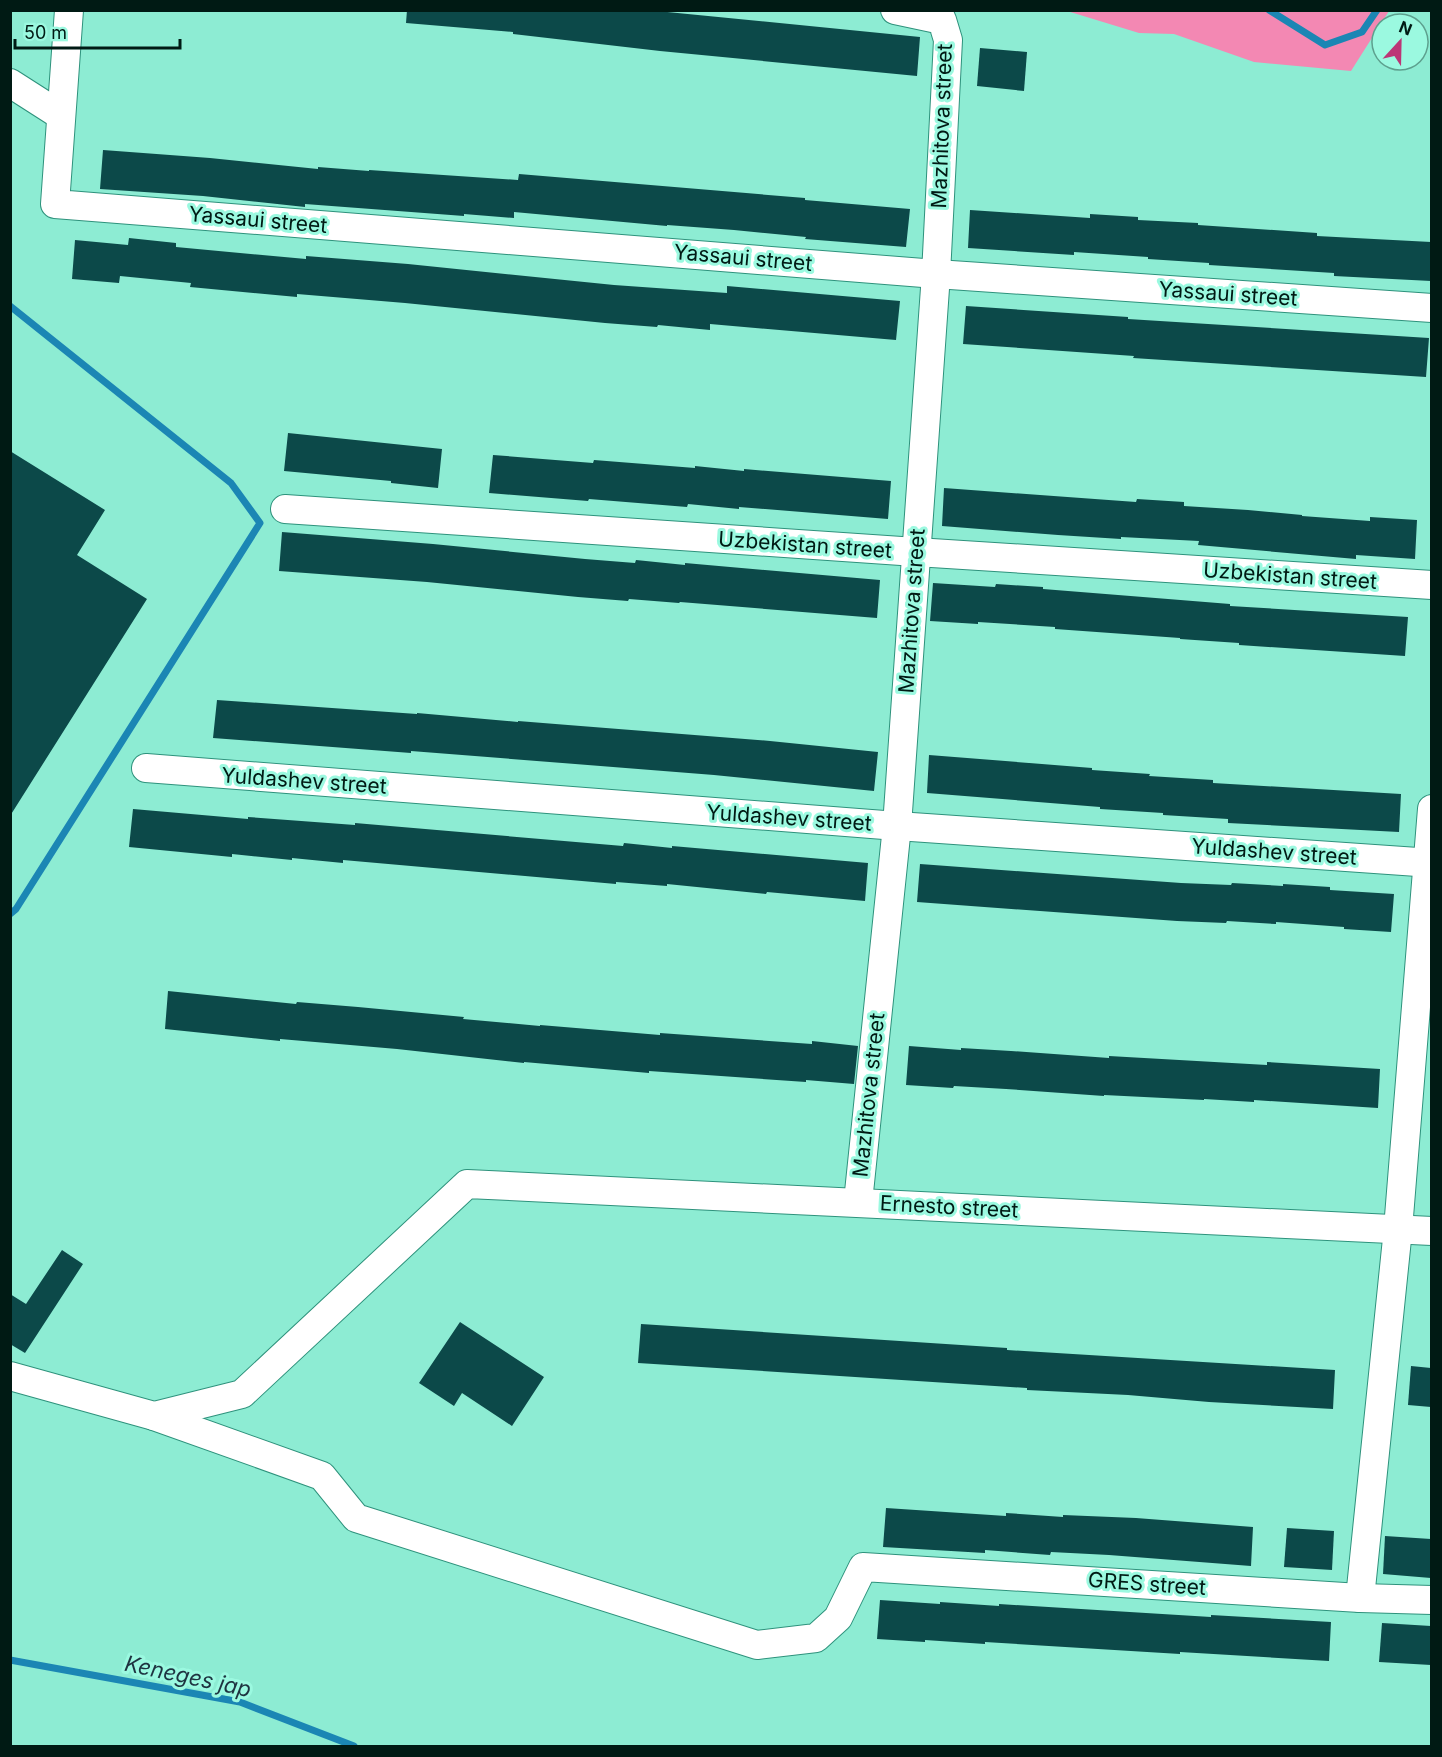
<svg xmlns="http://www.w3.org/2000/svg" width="1442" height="1757" font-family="Inter,sans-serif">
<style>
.green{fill:#f388b3}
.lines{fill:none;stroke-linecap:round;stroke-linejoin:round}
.stream{stroke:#1b86b4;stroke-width:7}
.building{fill:#0c4949}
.minor-casing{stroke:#2e927c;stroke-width:30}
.minor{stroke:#fff;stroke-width:28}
.labels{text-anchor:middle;stroke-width:6;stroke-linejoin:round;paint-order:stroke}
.street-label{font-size:21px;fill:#001a14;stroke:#9bf9e0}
.water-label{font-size:22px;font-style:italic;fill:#1e3340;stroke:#9bf9e0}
</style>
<rect width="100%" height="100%" fill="#8decd3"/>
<polygon class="green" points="1336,11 1389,11 1351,71 1254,62 1174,34 1139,33 1067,11"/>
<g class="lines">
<g class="stream">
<polyline points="1269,10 1325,45 1362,32 1377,10"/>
<polyline points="10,306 231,483 260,523 16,909 10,914"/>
<polyline points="10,1660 240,1702 354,1746"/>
</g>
</g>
<g class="building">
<polygon points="407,10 647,10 920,37 917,76 660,51 513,34 513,32 406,23"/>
<polygon points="980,48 1027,52 1024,91 977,86"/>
<polygon points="103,150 210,158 318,169 318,167 369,171 369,170 518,180 519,174 805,198 805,200 910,209 906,247 805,239 806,237 734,230 667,225 667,226 514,212 514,218 464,214 464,216 305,204 305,207 203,196 100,189"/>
<polygon points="970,210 1090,218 1090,214 1138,217 1138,220 1198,223 1198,225 1317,233 1317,236 1431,242 1431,281 1334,276 1334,273 1209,265 1209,263 1148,259 1148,257 1074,252 1074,255 968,248"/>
<polygon points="129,238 176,243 176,247 306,259 306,256 408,264 614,285 727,293 727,286 900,301 896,340 710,324 710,330 658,325 657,327 605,323 405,303 297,294 297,297 190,287 191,283 120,276 119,283 72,279 75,240 128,245"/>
<polygon points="966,306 1128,317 1128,319 1429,338 1426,377 1133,358 1134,356 963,344"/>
<polygon points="288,433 442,449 438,488 391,483 391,481 284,471"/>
<polygon points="10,451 105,510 77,555 147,599 10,816"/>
<polygon points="493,455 593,463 594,460 695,468 695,466 744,471 744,469 891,481 888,519 739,507 739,509 688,504 687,507 589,499 588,501 489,493"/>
<polygon points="944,488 1136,502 1137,499 1184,502 1184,506 1248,510 1302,515 1302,516 1370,521 1370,517 1417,520 1415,559 1356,555 1356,559 1198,545 1199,541 1121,537 1121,539 1058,535 942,526"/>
<polygon points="282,532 433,544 585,559 635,563 636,560 685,565 685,563 880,580 877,618 680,602 679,603 629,599 628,601 578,597 427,582 279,571"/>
<polygon points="933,583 995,587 996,584 1043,587 1043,589 1168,599 1230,604 1230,606 1408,617 1405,656 1239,645 1239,643 1180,639 1180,638 1055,629 1055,627 978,622 978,624 930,621"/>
<polygon points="217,700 417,714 417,713 518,722 518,721 568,725 770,741 878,752 874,791 714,775 411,751 411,753 213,738"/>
<polygon points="929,755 1092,768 1092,770 1150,774 1149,776 1213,780 1213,783 1401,794 1399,832 1228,823 1228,819 1163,815 1163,813 1100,809 1100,807 927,793"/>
<polygon points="133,809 248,819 248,817 355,825 355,823 623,846 624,843 672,848 672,846 868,863 865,901 767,892 766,894 667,884 667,886 616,882 616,884 343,860 343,863 292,858 292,860 232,854 232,857 129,847"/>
<polygon points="920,864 1181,883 1231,885 1232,883 1283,886 1283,884 1330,887 1330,890 1394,894 1391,932 1344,929 1344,927 1276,922 1276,924 1227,921 1226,923 1177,921 917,902"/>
<polygon points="168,991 296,1004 297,1002 358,1007 464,1017 463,1019 540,1026 540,1025 660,1035 660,1033 812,1044 812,1041 858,1046 854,1084 806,1080 806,1082 649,1071 649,1073 524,1062 524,1063 397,1049 280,1039 280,1041 165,1029"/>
<polygon points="909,1046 961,1050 961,1048 1011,1051 1109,1058 1109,1056 1267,1065 1267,1062 1380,1069 1378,1108 1254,1100 1254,1102 1204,1099 1204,1100 1104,1095 1104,1096 1006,1089 954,1086 953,1088 906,1085"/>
<polygon points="62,1250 83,1264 25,1353 10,1344 10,1294 26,1304"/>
<polygon points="460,1322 544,1377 512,1426 462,1393 454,1406 419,1383"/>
<polygon points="641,1324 1007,1348 1007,1350 1335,1370 1333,1409 1209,1402 1128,1395 1027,1390 1027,1388 638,1363"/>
<polygon points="1411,1366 1431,1368 1431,1407 1408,1405"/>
<polygon points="886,1508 1006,1516 1006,1513 1063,1517 1063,1515 1136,1518 1253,1527 1251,1566 1109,1555 1051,1552 1050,1555 985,1550 985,1553 883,1547"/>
<polygon points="1287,1528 1334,1531 1332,1570 1284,1567"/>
<polygon points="1385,1536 1431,1539 1431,1578 1383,1574"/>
<polygon points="880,1600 940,1604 940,1602 999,1606 999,1604 1211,1617 1211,1615 1331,1622 1329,1661 1180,1652 1180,1654 985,1642 985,1644 925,1640 925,1642 877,1639"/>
<polygon points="1382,1623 1431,1626 1431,1665 1379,1662"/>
</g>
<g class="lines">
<g class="minor-casing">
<g id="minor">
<polyline points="69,10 55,204 936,274 1432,308"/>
<polyline points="10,83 60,115"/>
<polyline points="285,509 916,552 1432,585"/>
<polyline points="146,768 897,826 1432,863"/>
<polyline points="858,1202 897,826 936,274 948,40 942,20 895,10"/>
<polyline points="10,1376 154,1416 242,1394 467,1184 1432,1231"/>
<polyline points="154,1416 322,1476 356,1518 757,1645 816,1638 838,1618 863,1567 1360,1598 1432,1600"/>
<polyline points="1360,1598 1398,1229 1432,809"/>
</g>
</g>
<use href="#minor" class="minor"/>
</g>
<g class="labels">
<g class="street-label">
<text transform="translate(942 126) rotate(-88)" y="7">Mazhitova street</text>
<text transform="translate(258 220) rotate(5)" y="7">Yassaui street</text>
<text transform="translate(743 258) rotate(5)" y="7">Yassaui street</text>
<text transform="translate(1228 294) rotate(4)" y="7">Yassaui street</text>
<text transform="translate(805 545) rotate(4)" y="7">Uzbekistan street</text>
<text transform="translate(1290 576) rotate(4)" y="7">Uzbekistan street</text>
<text transform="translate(912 611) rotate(-86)" y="7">Mazhitova street</text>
<text transform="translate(304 781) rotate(4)" y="7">Yuldashev street</text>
<text transform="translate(789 818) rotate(4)" y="7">Yuldashev street</text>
<text transform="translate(1274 852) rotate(4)" y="7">Yuldashev street</text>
<text transform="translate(869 1095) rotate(-84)" y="7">Mazhitova street</text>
<text transform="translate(949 1207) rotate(3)" y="7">Ernesto street</text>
<text transform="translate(1147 1584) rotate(4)" y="7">GRES street</text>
</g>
<g class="water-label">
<text transform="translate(188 1676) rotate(12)" y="8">Keneges jap</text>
</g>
</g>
<rect width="1442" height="1757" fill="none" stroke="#001a14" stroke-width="24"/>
<g transform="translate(1400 42) rotate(22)"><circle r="28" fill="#9bf9e0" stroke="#5da08e" stroke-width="1.5"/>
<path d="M0-4.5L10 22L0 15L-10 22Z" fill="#bc3576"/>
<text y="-9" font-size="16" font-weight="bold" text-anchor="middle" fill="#001a14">N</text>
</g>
<path d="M15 39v9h165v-9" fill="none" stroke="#001a14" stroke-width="3"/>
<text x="24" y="39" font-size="18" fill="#001a14" stroke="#9bf9e0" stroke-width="4.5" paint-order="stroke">50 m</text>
</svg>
